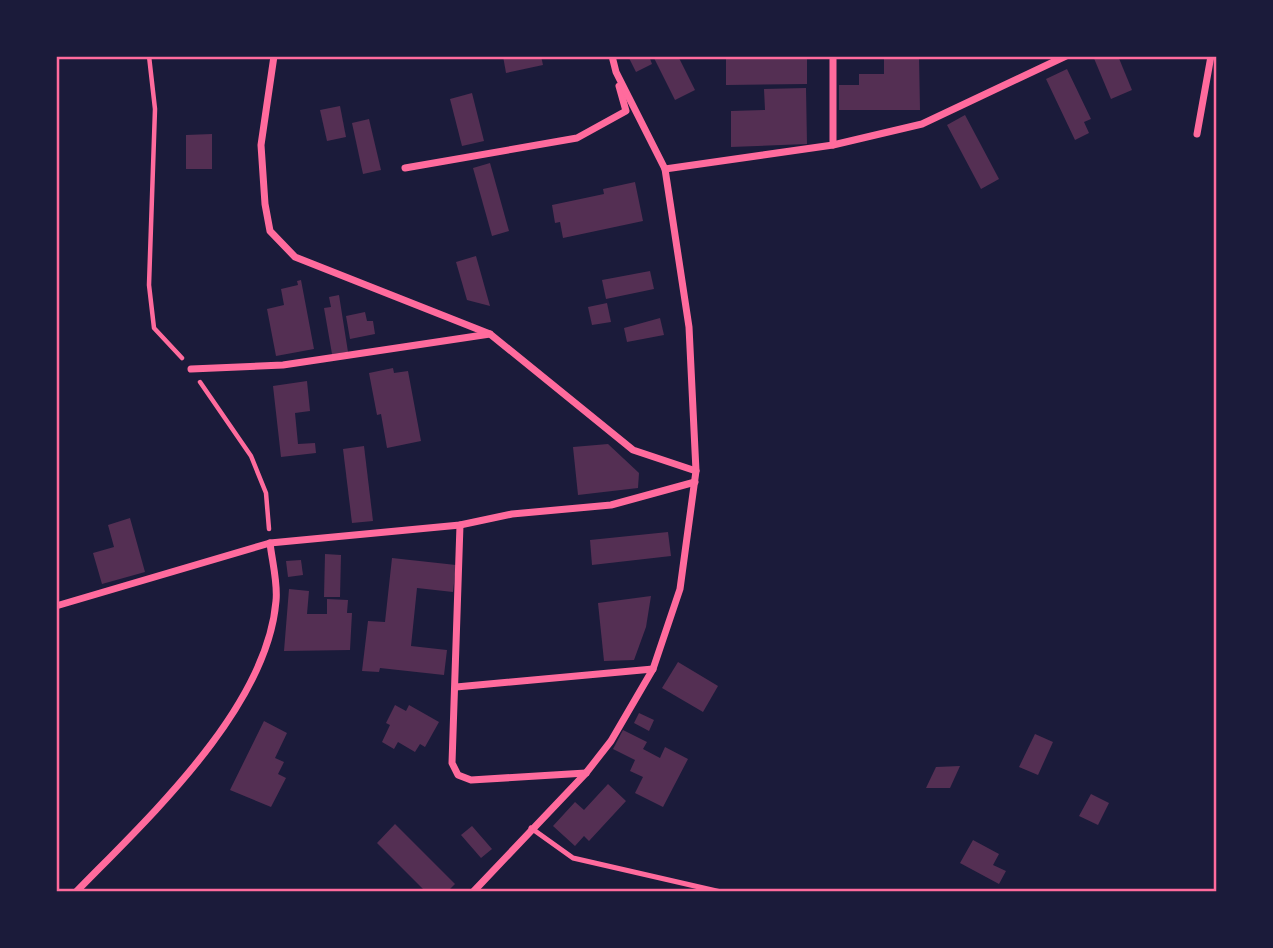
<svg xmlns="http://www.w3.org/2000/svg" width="1273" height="948" font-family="'Roboto Condensed',sans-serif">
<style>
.building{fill:#542f53}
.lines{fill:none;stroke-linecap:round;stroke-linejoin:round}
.path{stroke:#ff6b9d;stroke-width:4.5}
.service{stroke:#ff6b9d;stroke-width:5}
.minor{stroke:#ff6b9d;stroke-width:7}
.neatline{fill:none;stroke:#ff6b9d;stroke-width:2.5}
</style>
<rect width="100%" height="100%" fill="#1b1b3a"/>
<g class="building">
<polygon points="503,56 541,56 543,65 506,73"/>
<polygon points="628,56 649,56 652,64 636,72"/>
<polygon points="653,56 678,56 695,90 675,100"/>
<polygon points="726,56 807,56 807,84 726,85"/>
<polygon points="884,56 919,56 920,110 839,110 839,85 859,85 859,74 884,74"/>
<polygon points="1093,56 1118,56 1132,90 1111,99"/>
<polygon points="1067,69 1091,119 1084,122 1089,133 1075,140 1046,79"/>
<polygon points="806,88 807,144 731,147 731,111 765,110 764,89"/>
<polygon points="472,93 484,141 462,146 450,99"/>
<polygon points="340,106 346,137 327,141 320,110"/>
<polygon points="965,115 999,179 981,189 947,125"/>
<polygon points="369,119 381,170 363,174 352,123"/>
<polygon points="212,134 212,169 186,169 186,135"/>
<polygon points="490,163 509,231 492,236 473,168"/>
<polygon points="635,182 643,221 563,238 560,222 555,223 552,205 604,194 603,189"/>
<polygon points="476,256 490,306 467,300 456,262"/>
<polygon points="650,271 654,289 606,299 602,280"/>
<polygon points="301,280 314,349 276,356 267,309 284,305 281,289 298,285 297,281"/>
<polygon points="339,295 348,352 332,354 324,308 331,307 329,297"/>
<polygon points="607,303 611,322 592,325 588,307"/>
<polygon points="365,312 367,321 373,321 375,334 350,339 346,316"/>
<polygon points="660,318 664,335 627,342 624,328"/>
<polygon points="393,368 394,373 408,371 421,441 387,448 381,414 377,415 369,373"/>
<polygon points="307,381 310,411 295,413 298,444 315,443 316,453 281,457 273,386"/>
<polygon points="608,444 639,473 638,488 578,495 573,447"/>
<polygon points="364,446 373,521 352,523 343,449"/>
<polygon points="130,518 145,572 102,584 93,553 114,547 108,525"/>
<polygon points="668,532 671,556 592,565 590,540"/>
<polygon points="325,554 341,555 340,597 324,597"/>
<polygon points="392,558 456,565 453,592 417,588 411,646 447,650 444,675 380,668 379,672 362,671 368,621 385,622"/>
<polygon points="301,560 303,575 288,577 286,561"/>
<polygon points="289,589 309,591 307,614 327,614 327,599 348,600 347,613 352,613 350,650 284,651"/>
<polygon points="651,596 646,627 634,660 604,661 598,603"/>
<polygon points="678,662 718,686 703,712 662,688"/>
<polygon points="395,705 406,711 409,705 439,722 425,747 420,744 415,752 398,742 394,749 382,742 390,725 386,723"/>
<polygon points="639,713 654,720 649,731 634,723"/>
<polygon points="264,721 287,733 275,758 284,762 278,774 286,778 271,807 230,790"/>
<polygon points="623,730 647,742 643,749 660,758 665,747 688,759 663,807 635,793 643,777 630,771 635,760 613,749"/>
<polygon points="1035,734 1053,742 1038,775 1019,767"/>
<polygon points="960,766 950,788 926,788 936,767"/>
<polygon points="608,784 626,801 589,841 584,836 575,846 553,826 575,802 584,810"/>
<polygon points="1091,794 1109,803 1098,825 1079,816"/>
<polygon points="395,824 455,884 447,892 426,892 377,843"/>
<polygon points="472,826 492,849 481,858 461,835"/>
<polygon points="973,840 999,854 993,865 1006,871 999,884 960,863"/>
</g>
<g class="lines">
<g class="path">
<polyline points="149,56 155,109 149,285 154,328 182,358"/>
<polyline points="200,382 251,456 266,493 269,529"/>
</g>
<polyline class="service" points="531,828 573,858 721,892"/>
<g class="minor">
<polyline points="274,56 261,145 265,204 270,231 295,257 490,334 633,450 696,471"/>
<polyline points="1197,134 1211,56"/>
<polyline points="833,145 922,124 1066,56"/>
<polyline points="405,168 577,138 626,111 619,86"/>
<polyline points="665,169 833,145 833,56"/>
<polyline points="191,369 283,365 490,334"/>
<polyline points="460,525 452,763 458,775 471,780 586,773"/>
<polyline points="56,606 270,543 460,525 512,514 611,505 695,482"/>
<polyline points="456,687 653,669"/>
<path d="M76,892c71,-73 191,-183 200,-291 2,-18 -4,-40 -6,-58"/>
<polyline points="473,892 586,773 611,741 653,669 680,589 696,471 689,327 665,169 616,72 612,56"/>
</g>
</g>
<rect width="1273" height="948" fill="none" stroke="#1b1b3a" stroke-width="116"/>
<rect x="58" y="58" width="1157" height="832" class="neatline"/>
</svg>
